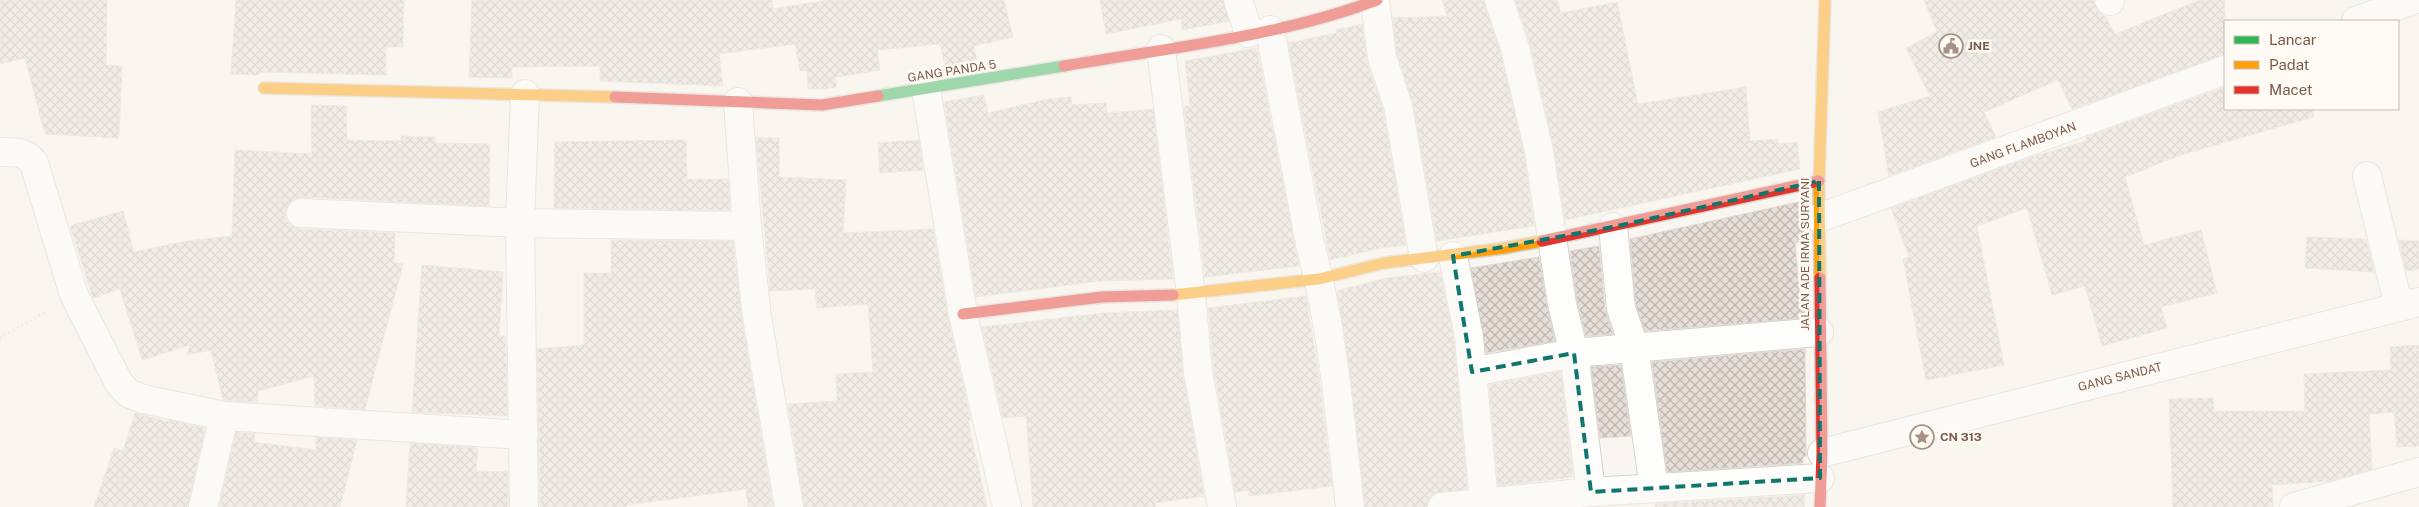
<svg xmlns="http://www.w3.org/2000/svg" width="2419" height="507" font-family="'Public Sans',sans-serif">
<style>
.building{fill:url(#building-cross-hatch);stroke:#e2d8d2}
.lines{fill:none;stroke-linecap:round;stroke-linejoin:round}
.street-casing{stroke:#d7d1cb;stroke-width:30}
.fast-casing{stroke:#d9d2cb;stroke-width:14}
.slow-casing{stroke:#d9d2cb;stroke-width:14}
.jam-casing{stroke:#d9d2cb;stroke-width:14}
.path{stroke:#dcd5d0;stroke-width:3;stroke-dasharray:1 4;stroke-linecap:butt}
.street{stroke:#fefefd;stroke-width:28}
.fast{stroke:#30b455;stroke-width:11}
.slow{stroke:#ff9f0a;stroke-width:11}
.jam{stroke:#e5322d;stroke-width:11}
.marked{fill:none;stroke:#0f766e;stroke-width:4;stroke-dasharray:10 6;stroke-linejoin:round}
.labels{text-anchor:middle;stroke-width:5;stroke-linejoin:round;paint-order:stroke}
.poi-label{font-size:12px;font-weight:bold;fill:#7a5c4d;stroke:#fffaf3;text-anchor:start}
.street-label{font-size:12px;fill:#7a5c4d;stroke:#fffaf3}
</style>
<defs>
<pattern id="building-cross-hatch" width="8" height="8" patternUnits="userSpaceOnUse" patternTransform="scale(1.25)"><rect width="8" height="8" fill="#e6ded7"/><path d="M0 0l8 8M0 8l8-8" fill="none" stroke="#bfb7b1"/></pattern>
</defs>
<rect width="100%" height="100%" fill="#f9f5f0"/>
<g class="building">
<polygon points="0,0 107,0 106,65 122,66 119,138 45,134 25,58 0,64"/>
<polygon points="236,0 404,0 403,47 386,47 386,75 264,72 256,75 231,74"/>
<polygon points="472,0 772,0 773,9 828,0 1004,0 1013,37 974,46 978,65 946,70 940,44 877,50 880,70 836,77 836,87 821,89 808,89 807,70 800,71 795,44 719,54 723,86 600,81 600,66 512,67 512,78 469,77"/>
<polygon points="1100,0 1223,0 1229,21 1182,30 1181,19 1106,34"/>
<polygon points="1442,0 1484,0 1500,52 1524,154 1534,226 1437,241 1413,103 1397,54 1393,18 1447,16"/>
<polygon points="1515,0 1557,0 1561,13 1617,2 1638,104 1746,87 1750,141 1778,139 1778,144 1797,142 1800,169 1565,220 1554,148 1530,44"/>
<polygon points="1924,0 2094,0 2098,11 2105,16 2115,34 2200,0 2225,0 2225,55 2072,109 2058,80 1984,112 1996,137 1889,176 1878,112 1930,96 1906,48 1937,32"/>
<polygon points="1362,24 1367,62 1383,110 1406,245 1380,248 1330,260 1288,43 1337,33 1336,30"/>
<polygon points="1257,48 1299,266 1205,277 1184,106 1190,106 1185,61"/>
<polygon points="2225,87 2225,109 2312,109 2314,117 2181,155 2125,177 2144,245 2201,230 2217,293 2161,307 2167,328 2102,346 2085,286 2052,295 2027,208 1977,226 2004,365 1926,380 1903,259 1909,257 1891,208 2025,159 2087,141 2086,137"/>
<polygon points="984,95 988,113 1048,99 1071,97 1072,105 1106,103 1107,113 1153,109 1173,279 1100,281 976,297 944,102"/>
<polygon points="311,105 346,106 347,140 401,141 401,136 435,137 435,143 490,144 489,206 302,197 293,199 288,205 285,213 287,221 292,226 300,229 395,233 394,263 403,264 365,409 315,406 314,376 258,391 257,402 223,400 211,350 187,355 190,345 142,360 120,289 93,298 70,226 123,211 134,252 187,241 232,236 235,150 312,154"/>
<polygon points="756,138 779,138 779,177 846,180 843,233 933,229 948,317 971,421 968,421 987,507 804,507 788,404 837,401 836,374 873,372 868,304 817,308 815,289 770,291"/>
<polygon points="686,140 687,179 728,179 730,210 554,208 555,142"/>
<polygon points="919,140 923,170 880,173 878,143"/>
<polygon points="1803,201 1804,242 1795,243 1801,311 1805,311 1805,318 1645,331 1636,305 1630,239"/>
<polygon points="2307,237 2366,239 2374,272 2305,268"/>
<polygon points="611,240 733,241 742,320 773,507 748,507 746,489 627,505 627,507 540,507 537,349 584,345 584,273 611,273"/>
<polygon points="2399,240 2419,241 2419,269 2406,271"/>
<polygon points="1599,246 1605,310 1613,334 1586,336 1577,301 1570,251"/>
<polygon points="1539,257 1547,306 1555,341 1486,353 1471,268"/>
<polygon points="422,265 503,272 499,336 505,336 506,352 507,416 412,412"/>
<polygon points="1440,272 1454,339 1467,489 1433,494 1428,500 1427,507 1365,507 1350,373 1337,291 1387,278"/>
<polygon points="1306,296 1319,377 1332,486 1249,496 1249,490 1235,492 1214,370 1208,308"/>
<polygon points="1177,310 1183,375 1204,496 1155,503 1156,507 1033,507 1026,416 1003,418 982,327 1103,313"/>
<polygon points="2419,345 2419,446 2397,447 2394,412 2369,414 2372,469 2329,481 2272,485 2273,507 2173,507 2169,399 2213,398 2214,411 2305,411 2304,374 2391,370 2390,347"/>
<polygon points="1805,349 1806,453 1806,456 1803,457 1803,463 1667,472 1652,362"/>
<polygon points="1621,365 1631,436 1600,438 1591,367"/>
<polygon points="1561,371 1573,477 1498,486 1489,385"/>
<polygon points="135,413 169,422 169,420 205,428 188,507 94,507 114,448 123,451"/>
<polygon points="236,432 255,434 254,442 316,450 316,437 357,440 340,507 219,507"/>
<polygon points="410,443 478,448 476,471 508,472 508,507 406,507"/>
<polygon points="1805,495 1804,507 1655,507 1655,504"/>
</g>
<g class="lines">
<g class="street-casing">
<g id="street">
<polyline points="1238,0 1249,33"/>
<polyline points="1499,0 1515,48 1539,151 1562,304 1574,353 1591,492"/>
<polyline points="2109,0 2110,1"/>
<polyline points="1375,1 1382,57 1398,106 1424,258"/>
<polyline points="2356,21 2413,0"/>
<path d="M1270,30l40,214c23,85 30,176 40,263"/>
<polyline points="1161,49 1191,294 1198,372 1222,507"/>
<polyline points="926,89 963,314 1007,507"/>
<polyline points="738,102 747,226 757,317 789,507"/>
<path d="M0,152c15,0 25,-1 34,11l40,132 45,88 9,10 15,6 81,17 300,19"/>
<polyline points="2367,176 2399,307"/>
<polyline points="301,213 520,223 747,226"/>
<polyline points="1819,218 2225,70"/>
<polyline points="1613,227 1621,308 1634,347 1654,488"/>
<polyline points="1453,256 1469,337 1484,503"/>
<polyline points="1472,372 1574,353 1819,332"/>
<polyline points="1822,453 2419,302"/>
<polyline points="203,507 224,416"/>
<polyline points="524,507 520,223 525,94"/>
<polyline points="1442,507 1591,492 1820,478"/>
<polyline points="2294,507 2419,472"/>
</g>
</g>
<g class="fast-casing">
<polyline id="fast" points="878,96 1064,66"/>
</g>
<g class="slow-casing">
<g id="slow">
<polyline points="264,88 615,97"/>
<polyline points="1820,278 1819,181 1825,0"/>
<polyline points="1173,295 1319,279 1384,263 1504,248 1542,241"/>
</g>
</g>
<g class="jam-casing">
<g id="jam">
<path d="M1064,66c103,-18 214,-29 313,-66"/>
<polyline points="615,97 822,105 878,96"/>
<polyline points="1542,241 1819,181"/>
<polyline points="963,314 1102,297 1173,295"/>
<polyline points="1820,507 1822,453 1820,278"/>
</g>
</g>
<polyline class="path" points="0,338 47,311"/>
<use href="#street" class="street"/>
<use href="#fast" class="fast"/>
<use href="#slow" class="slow"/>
<use href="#jam" class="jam"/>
</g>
<path d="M0 0H2419V507H0ZM1819,181l1,297 -229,14 -17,-139 -102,19 -19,-116 160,-29z" fill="#f9f5f0" fill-opacity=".55" fill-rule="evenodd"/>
<path class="marked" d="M1819,181l1,297 -229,14 -17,-139 -102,19 -19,-116 160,-29z"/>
<defs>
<g id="civic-ring" transform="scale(1.25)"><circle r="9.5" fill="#fffaf3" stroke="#a69286" stroke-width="1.5"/><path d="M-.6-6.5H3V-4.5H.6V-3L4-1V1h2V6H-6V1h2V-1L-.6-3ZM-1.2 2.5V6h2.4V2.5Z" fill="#a69286"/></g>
<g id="sight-ring" transform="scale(1.25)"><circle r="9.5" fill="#fffaf3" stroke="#a69286" stroke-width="1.5"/><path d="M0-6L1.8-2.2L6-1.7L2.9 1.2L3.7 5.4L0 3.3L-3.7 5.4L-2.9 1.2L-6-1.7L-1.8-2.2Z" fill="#a69286"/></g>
</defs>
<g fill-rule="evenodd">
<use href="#civic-ring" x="1951" y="46"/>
<use href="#sight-ring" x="1922" y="437"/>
</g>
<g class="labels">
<g class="poi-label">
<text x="1968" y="50">JNE</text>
<text x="1940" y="441">CN 313</text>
</g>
<g class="street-label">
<text transform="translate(952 71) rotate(-9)" y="4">GANG PANDA 5</text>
<text transform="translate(2023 145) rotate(-20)" y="4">GANG FLAMBOYAN</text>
<text transform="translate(1805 254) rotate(-90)" y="4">JALAN ADE IRMA SURYANI</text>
<text transform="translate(2120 377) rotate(-14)" y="4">GANG SANDAT</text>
</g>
</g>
<rect x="2224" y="20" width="175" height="90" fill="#fffaf3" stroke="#cabbb1"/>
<rect x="2234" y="36" width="25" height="8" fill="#30b455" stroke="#cabbb1"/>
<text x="2269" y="45" font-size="15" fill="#7a5c4d">Lancar</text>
<rect x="2234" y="61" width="25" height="8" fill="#ff9f0a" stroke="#cabbb1"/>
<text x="2269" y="70" font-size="15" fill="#7a5c4d">Padat</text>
<rect x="2234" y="86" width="25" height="8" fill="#e5322d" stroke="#cabbb1"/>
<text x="2269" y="95" font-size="15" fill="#7a5c4d">Macet</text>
</svg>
